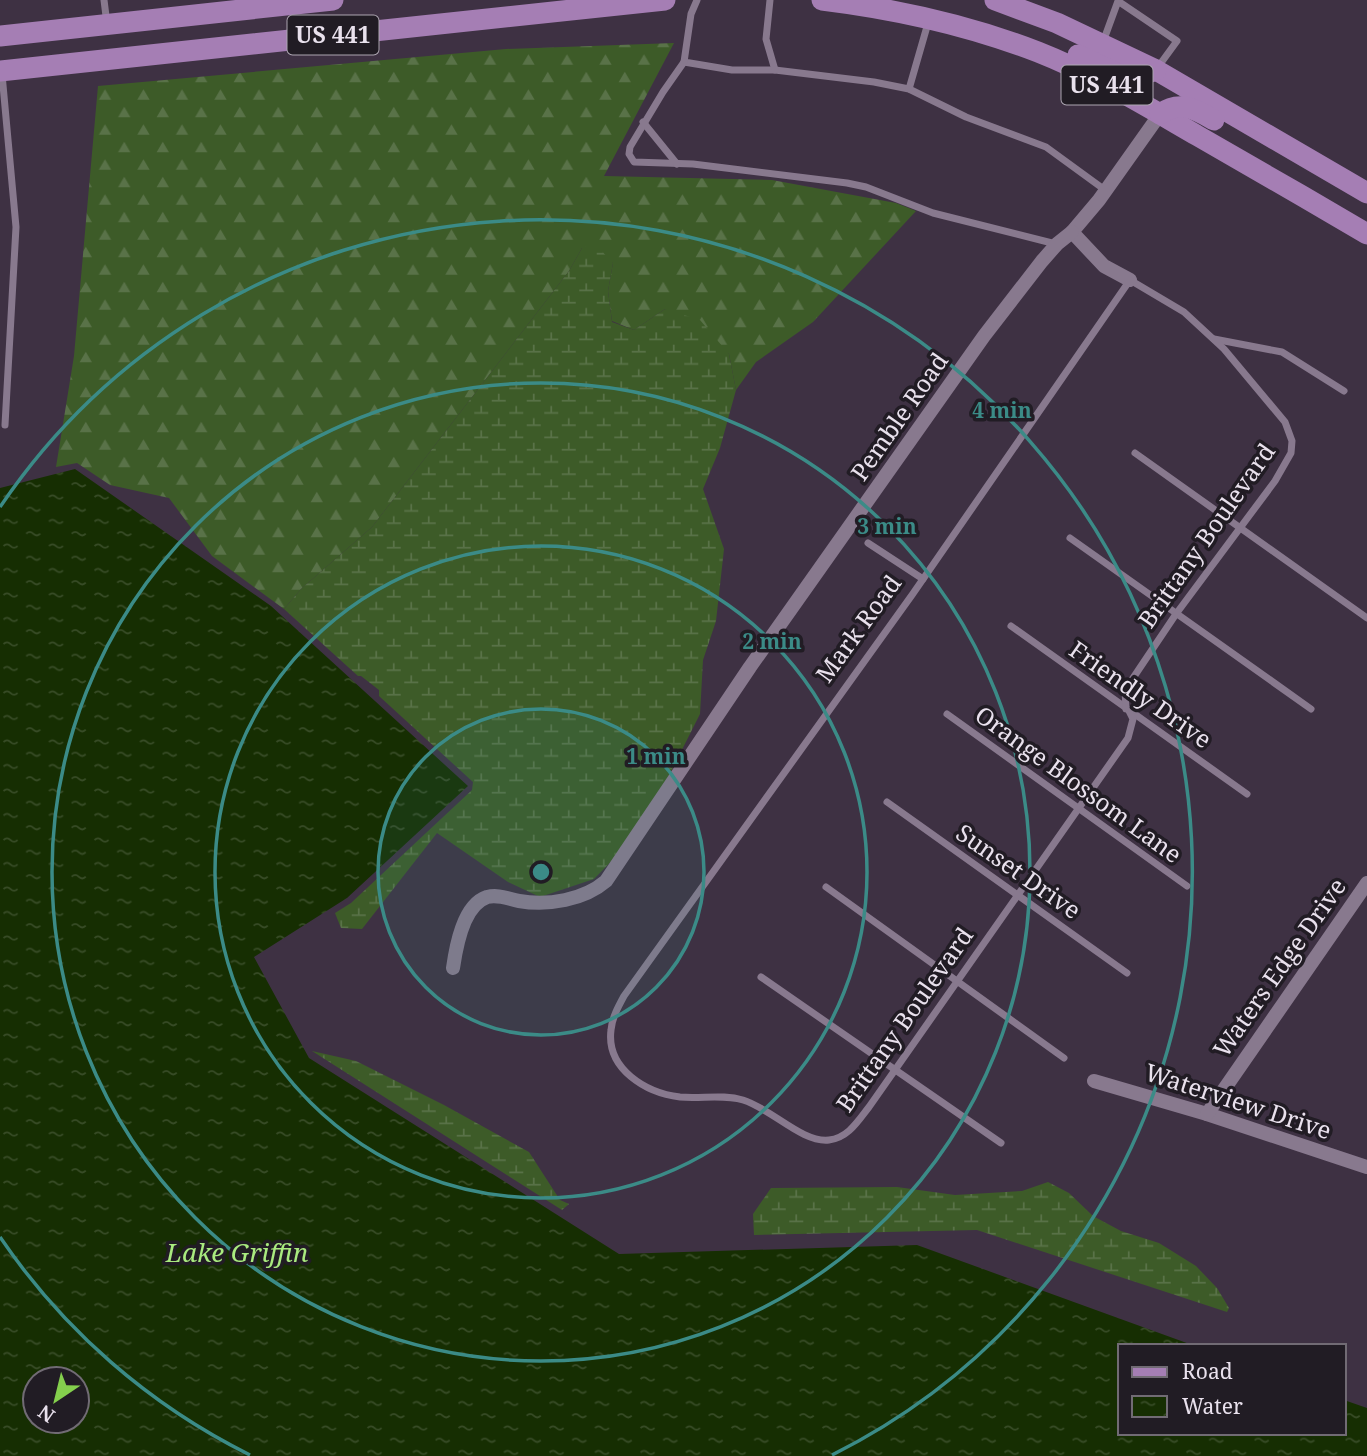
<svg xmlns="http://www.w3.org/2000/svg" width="1367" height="1456" font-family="'Noto Serif',serif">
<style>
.forest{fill:url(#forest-firs)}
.wetland{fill:url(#wetland-marsh)}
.water{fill:url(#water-ripples);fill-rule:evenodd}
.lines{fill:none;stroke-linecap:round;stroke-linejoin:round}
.lane{stroke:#88798e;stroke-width:7}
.street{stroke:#88798e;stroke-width:14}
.primary{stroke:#a57eb4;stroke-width:21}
.ring{fill:none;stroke:#3b8b87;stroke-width:3.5}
.labels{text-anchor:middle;stroke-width:7;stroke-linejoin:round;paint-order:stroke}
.shield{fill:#211c24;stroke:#ada6b1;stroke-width:2}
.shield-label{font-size:23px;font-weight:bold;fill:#e9e1ed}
.street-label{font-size:24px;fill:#e9e1ed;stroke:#211c24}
.water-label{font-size:26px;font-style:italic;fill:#a9ea7f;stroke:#211c24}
.centre{fill:#3b8b87;stroke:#211c24;stroke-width:3.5}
.ring-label{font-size:21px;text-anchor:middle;font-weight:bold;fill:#3b8b87;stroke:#211c24;stroke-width:7;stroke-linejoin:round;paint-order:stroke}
</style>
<defs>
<pattern id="forest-firs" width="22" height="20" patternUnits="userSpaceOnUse" patternTransform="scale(1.75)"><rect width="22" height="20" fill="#3d5b28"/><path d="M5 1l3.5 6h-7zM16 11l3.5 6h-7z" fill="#597248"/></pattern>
<pattern id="wetland-marsh" width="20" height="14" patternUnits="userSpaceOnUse" patternTransform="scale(1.75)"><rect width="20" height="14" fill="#3d5b28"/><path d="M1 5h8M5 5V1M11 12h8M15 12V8" fill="none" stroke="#597248"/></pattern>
<pattern id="water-ripples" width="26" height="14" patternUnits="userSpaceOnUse" patternTransform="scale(1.75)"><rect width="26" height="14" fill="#162e02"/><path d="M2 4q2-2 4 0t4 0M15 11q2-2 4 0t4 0" fill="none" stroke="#384c27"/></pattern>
</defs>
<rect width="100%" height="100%" fill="#3e3143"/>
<polygon class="forest" points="674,43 604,176 772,180 896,203 916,211 813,322 756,362 736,390 729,354 665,309 634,330 612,321 608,291 613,263 582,248 569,271 372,527 301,589 284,609 212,556 169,498 110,485 77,463 56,467 74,356 98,86 506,49"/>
<g class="wetland">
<polygon points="595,244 613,263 608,291 612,322 634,330 665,309 700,320 729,354 736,390 720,448 703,489 724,549 716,621 703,660 700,714 641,831 594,879 540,897 508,882 437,833 362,929 341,928 335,913 351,903 472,790 473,782 379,696 379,690 361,676 358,676 284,609 301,589 372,527 569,271 582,248"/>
<polygon points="312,1051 356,1061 444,1105 529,1152 560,1200 569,1204 562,1210"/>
<polygon points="1048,1182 1069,1193 1093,1216 1121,1231 1159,1243 1196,1266 1217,1288 1229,1308 1227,1312 977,1230 754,1235 753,1214 771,1188 897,1187 955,1195 1022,1191"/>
</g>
<path class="water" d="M75,469l196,137 197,180 -121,112 -93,59 55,101 310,196 298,-9 278,101h-75v87h224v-33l23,8v48h-1367v-968zM35,1379h42v42h-42z"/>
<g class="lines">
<g class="lane">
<polyline points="104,0 107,24"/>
<polyline points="697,0 691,14 684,62 732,70 775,70 874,82 909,89 966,117 1046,147 1105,190"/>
<polyline points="770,0 766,39 775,70"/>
<polyline points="1103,42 1118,1 1177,41 1158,67"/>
<polyline points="684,62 663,92 630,147 629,154 634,162 693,164 847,183 866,187 933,213 1056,244"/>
<polyline points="2,74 16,227 5,425"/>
<polyline points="909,89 928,23"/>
<polyline points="643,122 677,164"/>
<polyline points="1214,339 1282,352 1344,391"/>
<polyline points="1135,453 1367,618"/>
<polyline points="1070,538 1311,709"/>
<polyline points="868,543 923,579"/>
<polyline points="1011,626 1247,794"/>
<path d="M1126,709l-1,-19 51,-76 99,-133 16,-28 1,-12 -7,-19 -61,-73 -40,-37 -54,-32 -218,315 -288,401c-6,11 -12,22 -13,34 -5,39 35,63 69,67 21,2 43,-3 63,3 29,9 59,43 86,40 19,-2 29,-19 40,-33l259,-369 5,-19 -4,-8"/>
<polyline points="947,714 1187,886"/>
<polyline points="887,802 1127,973"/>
<polyline points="826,887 1064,1058"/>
<polyline points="761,977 1001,1143"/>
</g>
<g class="street">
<polyline points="1130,280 1104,266 1072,232 1099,200 1160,114"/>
<path d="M453,968c3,-21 10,-63 34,-71 12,-3 21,2 32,4 29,5 65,-1 87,-20l144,-214 234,-331 58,-75 15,-17 15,-12"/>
<polyline points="1094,1081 1207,1114 1367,1167"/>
<polyline points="1207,1114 1367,883"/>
</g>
<g class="primary">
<path d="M822,0c74,9 146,25 216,52 56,22 108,54 160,84 56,32 113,65 169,98"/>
<polyline points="995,0 1057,23 1156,70 1367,193"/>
<polyline points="0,36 333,0"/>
<polyline points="1078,55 1127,78 1140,76 1156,70"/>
<polyline points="0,71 665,0"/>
<path d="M1160,114c20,-14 35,-5 54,6"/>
</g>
</g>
<circle cx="541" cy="872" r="163" fill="#3b8b87" fill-opacity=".12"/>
<g class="ring">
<circle cx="541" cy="872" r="163"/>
<circle cx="541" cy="872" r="326"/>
<circle cx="541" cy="872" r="489"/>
<path d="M250 1455A652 652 0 0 1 0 1237M0 507A652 652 0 1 1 832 1455"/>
</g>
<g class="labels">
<g class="shield">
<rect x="287.5" y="15.5" width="91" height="39" rx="5"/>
<rect x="1061.5" y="65.5" width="91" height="39" rx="5"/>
</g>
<g class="shield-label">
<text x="333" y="43">US 441</text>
<text x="1107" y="93">US 441</text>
</g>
<g class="street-label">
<text transform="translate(900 417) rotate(-55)" y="8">Pemble Road</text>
<text transform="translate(1207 536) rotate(-55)" y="8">Brittany Boulevard</text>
<text transform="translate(859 629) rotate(-54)" y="8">Mark Road</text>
<text transform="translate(1140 695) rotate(35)" y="8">Friendly Drive</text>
<text transform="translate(1078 785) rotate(36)" y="8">Orange Blossom Lane</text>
<text transform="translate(1018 872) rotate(35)" y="8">Sunset Drive</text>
<text transform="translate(1280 968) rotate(-55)" y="8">Waters Edge Drive</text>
<text transform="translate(905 1020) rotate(-55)" y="8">Brittany Boulevard</text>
<text transform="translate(1238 1102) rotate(18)" y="8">Waterview Drive</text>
</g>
<g class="water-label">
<text x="237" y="1262">Lake Griffin</text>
</g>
</g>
<circle cx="541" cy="872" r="10" class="centre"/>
<g class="ring-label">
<text x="1002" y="418">4 min</text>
<text x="887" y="534">3 min</text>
<text x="772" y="649">2 min</text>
<text x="656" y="764">1 min</text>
</g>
<rect x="1118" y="1344" width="228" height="91" fill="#211c24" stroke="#716b74" stroke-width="2"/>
<rect x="1132" y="1367" width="35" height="10" fill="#a57eb4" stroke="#716b74" stroke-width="2"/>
<text x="1182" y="1379" font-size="21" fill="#e9e1ed">Road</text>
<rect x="1132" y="1396" width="35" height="21" fill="url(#water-ripples)" stroke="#716b74" stroke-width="2"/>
<text x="1182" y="1414" font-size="21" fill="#e9e1ed">Water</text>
<g transform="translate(56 1400) rotate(215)"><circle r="33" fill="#211c24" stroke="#716b74" stroke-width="2"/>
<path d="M0-5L12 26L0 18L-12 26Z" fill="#84cf4d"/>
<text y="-10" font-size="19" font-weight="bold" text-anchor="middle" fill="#e9e1ed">N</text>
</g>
</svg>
